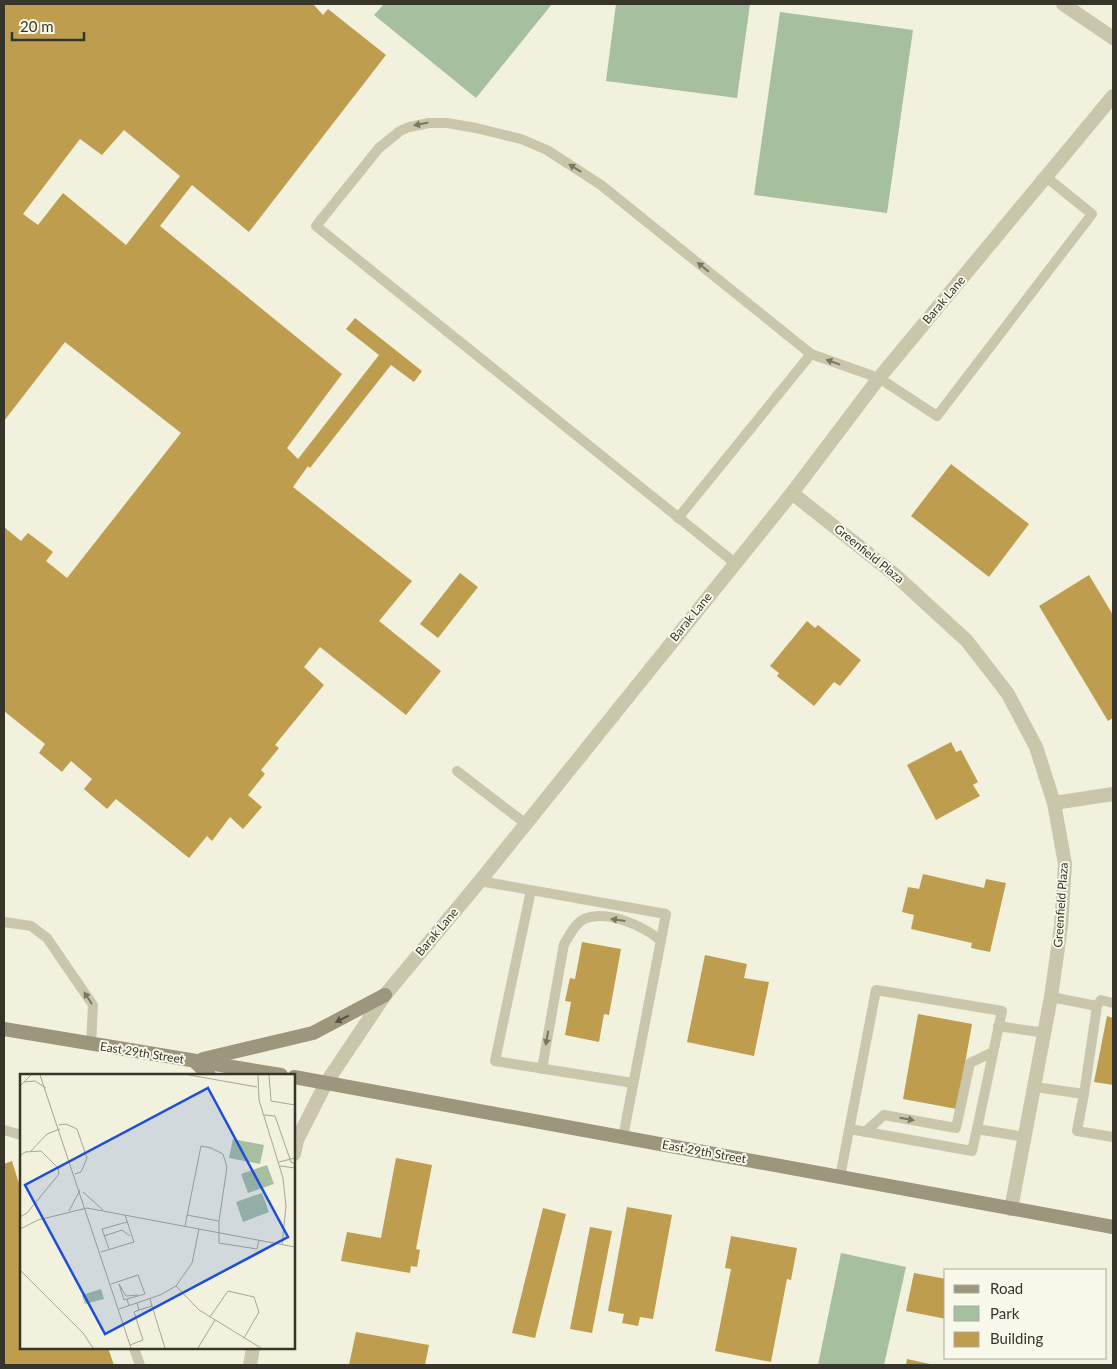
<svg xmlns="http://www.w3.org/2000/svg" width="1117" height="1369" font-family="Lato,sans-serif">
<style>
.green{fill:#a6bf9f}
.building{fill:#be9d4f;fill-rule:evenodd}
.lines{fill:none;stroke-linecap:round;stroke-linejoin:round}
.service{stroke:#c9c6ab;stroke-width:10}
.minor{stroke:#c9c6ab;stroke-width:14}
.tertiary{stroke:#c9c6ab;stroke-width:14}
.secondary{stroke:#9c967c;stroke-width:14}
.oneway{fill:#797664}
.oneway2{fill:#555143}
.labels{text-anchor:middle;stroke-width:4;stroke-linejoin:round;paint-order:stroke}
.street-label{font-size:12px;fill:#37342a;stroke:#f9f9eb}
.inset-road{fill:none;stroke:#a7a596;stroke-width:1}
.view{fill:#1d4ed8;fill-opacity:0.15;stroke:#1d4ed8;stroke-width:2.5}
.inset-edge{fill:none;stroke:#37342a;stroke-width:2.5}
</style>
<rect width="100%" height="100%" fill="#f1f1de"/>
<g class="green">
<polygon points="384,4 552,4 476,98 374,15"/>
<polygon points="616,4 750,4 737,98 606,81"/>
<polygon points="780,12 913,30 887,213 754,195"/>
<polygon points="841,1253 906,1267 884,1365 818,1365"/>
</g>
<g class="building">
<path d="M4,4h309l10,11 5,-6 58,46 -137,177 -57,-47 -32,41 182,148 -55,74 11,11 81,-104 -33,-26 9,-11 67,53 -8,11 -23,-17 -81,103 -2,-2 -15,21 119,94 -33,40 62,50 -35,44 -86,-68 -16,20 20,18 -49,60 4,3 -18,22 4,4 -17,21 14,12 -19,22 -13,-12 -18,24 -5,-5 -18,22 -73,-59 -9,10 -23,-20 8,-10 -21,-18 -9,11 -23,-19 6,-9 -41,-33v-184l17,14 7,-8 25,19 -7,9 21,17 114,-145 -116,-91 -61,79zM124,130l56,46 -54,69 -63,-52 -25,32 -15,-11 57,-75 22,16z"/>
<polygon points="951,464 1029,524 989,577 911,516"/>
<polygon points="460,573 478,587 438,638 420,624"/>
<polygon points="1089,575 1113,615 1113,718 1108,721 1039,606"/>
<polygon points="807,621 815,628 818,625 861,660 840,686 834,682 814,706 777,676 779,673 770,666"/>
<polygon points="951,742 956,752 961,750 978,782 973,785 980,796 936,820 907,765"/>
<polygon points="923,874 984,888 986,879 1006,883 990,952 971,948 972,943 911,929 914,915 902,912 908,887 919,889"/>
<polygon points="582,942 621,949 609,1015 604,1014 599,1042 565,1035 571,1002 565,1001 570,978 575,979"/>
<polygon points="705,955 747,964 744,978 769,982 754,1056 687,1042"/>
<polygon points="918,1014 972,1024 957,1109 903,1099"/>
<polygon points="1107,1016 1113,1018 1113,1085 1094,1082"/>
<polygon points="396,1158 432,1165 416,1249 420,1250 417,1267 411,1266 410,1273 341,1261 347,1232 381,1238"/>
<polygon points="12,1161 21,1190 21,1348 108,1348 114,1365 4,1365 4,1164"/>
<polygon points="627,1207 672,1215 653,1319 640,1317 638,1326 622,1323 624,1314 608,1311"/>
<polygon points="543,1208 566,1214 535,1338 512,1333"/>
<polygon points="590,1227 612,1231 592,1333 570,1329"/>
<polygon points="731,1236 797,1248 791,1280 787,1279 771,1362 715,1351 731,1269 725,1268"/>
<polygon points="914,1273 946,1279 946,1319 906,1311"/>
<polygon points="356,1332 429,1345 425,1365 349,1365"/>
<polygon points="907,1359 930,1364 930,1365 906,1365"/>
</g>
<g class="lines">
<g class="service">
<polyline points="678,518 811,354"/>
<polyline points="735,563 316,226 379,148 400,131 409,127 429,123 447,123 476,128 521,139 547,150 601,185 811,354 879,378 937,416 1092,214 1046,177"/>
<polyline points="457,771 526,824"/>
<polyline points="480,881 666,914 623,1137"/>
<polyline points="531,890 495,1061 633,1083"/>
<polyline points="4,922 31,926 47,938 93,1005 91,1045"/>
<polyline points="1051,997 1097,1006 1084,1094"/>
<polyline points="1097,1006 1101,1000 1113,1003"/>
<polyline points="998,1026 1045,1033"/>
<path d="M542,1069l22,-125c5,-7 11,-21 20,-25 22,-10 60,7 77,22"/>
<polyline points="1035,1087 1084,1094 1077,1131 1113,1137"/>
<polyline points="850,1129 972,1151 977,1129"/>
<polyline points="4,1130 21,1135"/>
<polyline points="865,1132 884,1115 956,1128 970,1063 993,1052"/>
<polyline points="840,1177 876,990 1002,1011 977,1129 1025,1137"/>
<polyline points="134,1348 140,1365"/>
</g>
<g class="minor">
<polyline points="1063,4 1113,38"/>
<polyline points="792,493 894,574 967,641 1008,694 1036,747 1054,803 1065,864 1061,926 1051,997 1011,1209"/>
<polyline points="1054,803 1113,794"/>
<polyline points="294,1154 297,1140 326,1083"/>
<polyline points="250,1365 253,1348"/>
</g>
<polyline class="tertiary" points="326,1083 385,995 480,881 792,493 879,378 1113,96"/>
<g class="secondary">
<polyline points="4,1029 281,1075"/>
<polyline points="203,1059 313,1033 385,995"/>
<polyline points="194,1061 209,1075"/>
<polyline points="294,1077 1113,1227"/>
</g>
</g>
<defs><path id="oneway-solid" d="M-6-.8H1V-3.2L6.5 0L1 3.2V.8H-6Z" transform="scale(1.25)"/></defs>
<g class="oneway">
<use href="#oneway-solid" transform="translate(421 124) rotate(168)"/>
<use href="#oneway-solid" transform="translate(575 168) rotate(-148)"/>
<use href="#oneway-solid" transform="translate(703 267) rotate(-141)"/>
<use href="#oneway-solid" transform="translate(833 362) rotate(-160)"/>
<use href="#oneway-solid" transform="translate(618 920) rotate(-172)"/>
<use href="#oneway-solid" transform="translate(88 998) rotate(-123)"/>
<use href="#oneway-solid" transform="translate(547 1038) rotate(100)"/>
<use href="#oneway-solid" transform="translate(907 1119) rotate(10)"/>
</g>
<use class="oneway2" href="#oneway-solid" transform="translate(342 1019) rotate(153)"/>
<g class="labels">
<g class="street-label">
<text transform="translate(944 300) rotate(-50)" y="4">Barak Lane</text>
<text transform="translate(869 554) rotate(39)" y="4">Greenfield Plaza</text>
<text transform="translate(691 617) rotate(-51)" y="4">Barak Lane</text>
<text transform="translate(1061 905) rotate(-86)" y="4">Greenfield Plaza</text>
<text transform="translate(437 932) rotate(-50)" y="4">Barak Lane</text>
<text transform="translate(142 1053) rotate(9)" y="4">East 29th Street</text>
<text transform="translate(704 1152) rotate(10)" y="4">East 29th Street</text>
</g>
</g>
<g transform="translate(20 1074)">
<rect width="275" height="275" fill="#f1f1de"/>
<path d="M213,65l31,6 -4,19 -31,-6zM247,91l7,19 -26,9 -7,-19zM242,119l7,19 -26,10 -7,-20zM81,215l3,10 -19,5 -3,-9z" fill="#a6bf9f"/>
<path class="inset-road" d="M20,1l91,273M169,1l68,12M238,1l1,25 24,78 3,28 -4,39M249,1l2,26 24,4M4,8l11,-1 11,7M0,12l11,-11M244,41l11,1 16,46 4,2M39,51l7,-1 11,5 10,29 -6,14 -6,2M11,77l16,-17 13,-5M0,82l5,-4 16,-1 17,17 1,6 -32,39 -7,4M259,88l16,-4M260,92l15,2M63,118l20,18M49,137l11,-21M167,141l32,6M165,152l16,-80 10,2 12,6 4,13 -8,54v22l38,6 2,-9M0,155l18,-9 49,-12 208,39M84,162l18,-6 8,6M89,175l-7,-20 25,-7M81,178l33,-10 -9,-27M0,196l63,63 10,15M91,210l27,-9 7,19 -18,5 2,7M99,210l7,12 12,-1M99,210l5,16 3,-1M156,212l23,24 62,38M132,232l13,42M99,235l41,-14 16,-9 16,-23 7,-34M119,236l13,-4 -2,-7M190,243l18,-26 26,6 5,15 -15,26M110,271l13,-5 -9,-28 5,-2 -2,-7M178,274l17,-28"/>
<path class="view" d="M188,14l80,149 -183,97 -80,-149z"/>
<rect width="275" height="275" class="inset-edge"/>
</g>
<rect width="1117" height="1369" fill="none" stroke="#37342a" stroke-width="10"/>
<rect x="944" y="1269" width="162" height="90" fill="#f9f9eb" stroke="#abaa9e"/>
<rect x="954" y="1285" width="25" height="8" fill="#9c967c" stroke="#abaa9e"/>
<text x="990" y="1294" font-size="15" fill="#37342a">Road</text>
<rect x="954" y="1306" width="25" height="15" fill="#a6bf9f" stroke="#abaa9e"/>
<text x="990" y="1319" font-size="15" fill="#37342a">Park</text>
<rect x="954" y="1332" width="25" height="15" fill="#be9d4f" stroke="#abaa9e"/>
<text x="990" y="1344" font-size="15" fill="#37342a">Building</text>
<path d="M12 32v8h72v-8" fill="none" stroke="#37342a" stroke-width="2.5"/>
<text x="20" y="32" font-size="15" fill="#37342a" stroke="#f9f9eb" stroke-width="4" paint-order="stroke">20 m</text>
</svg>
